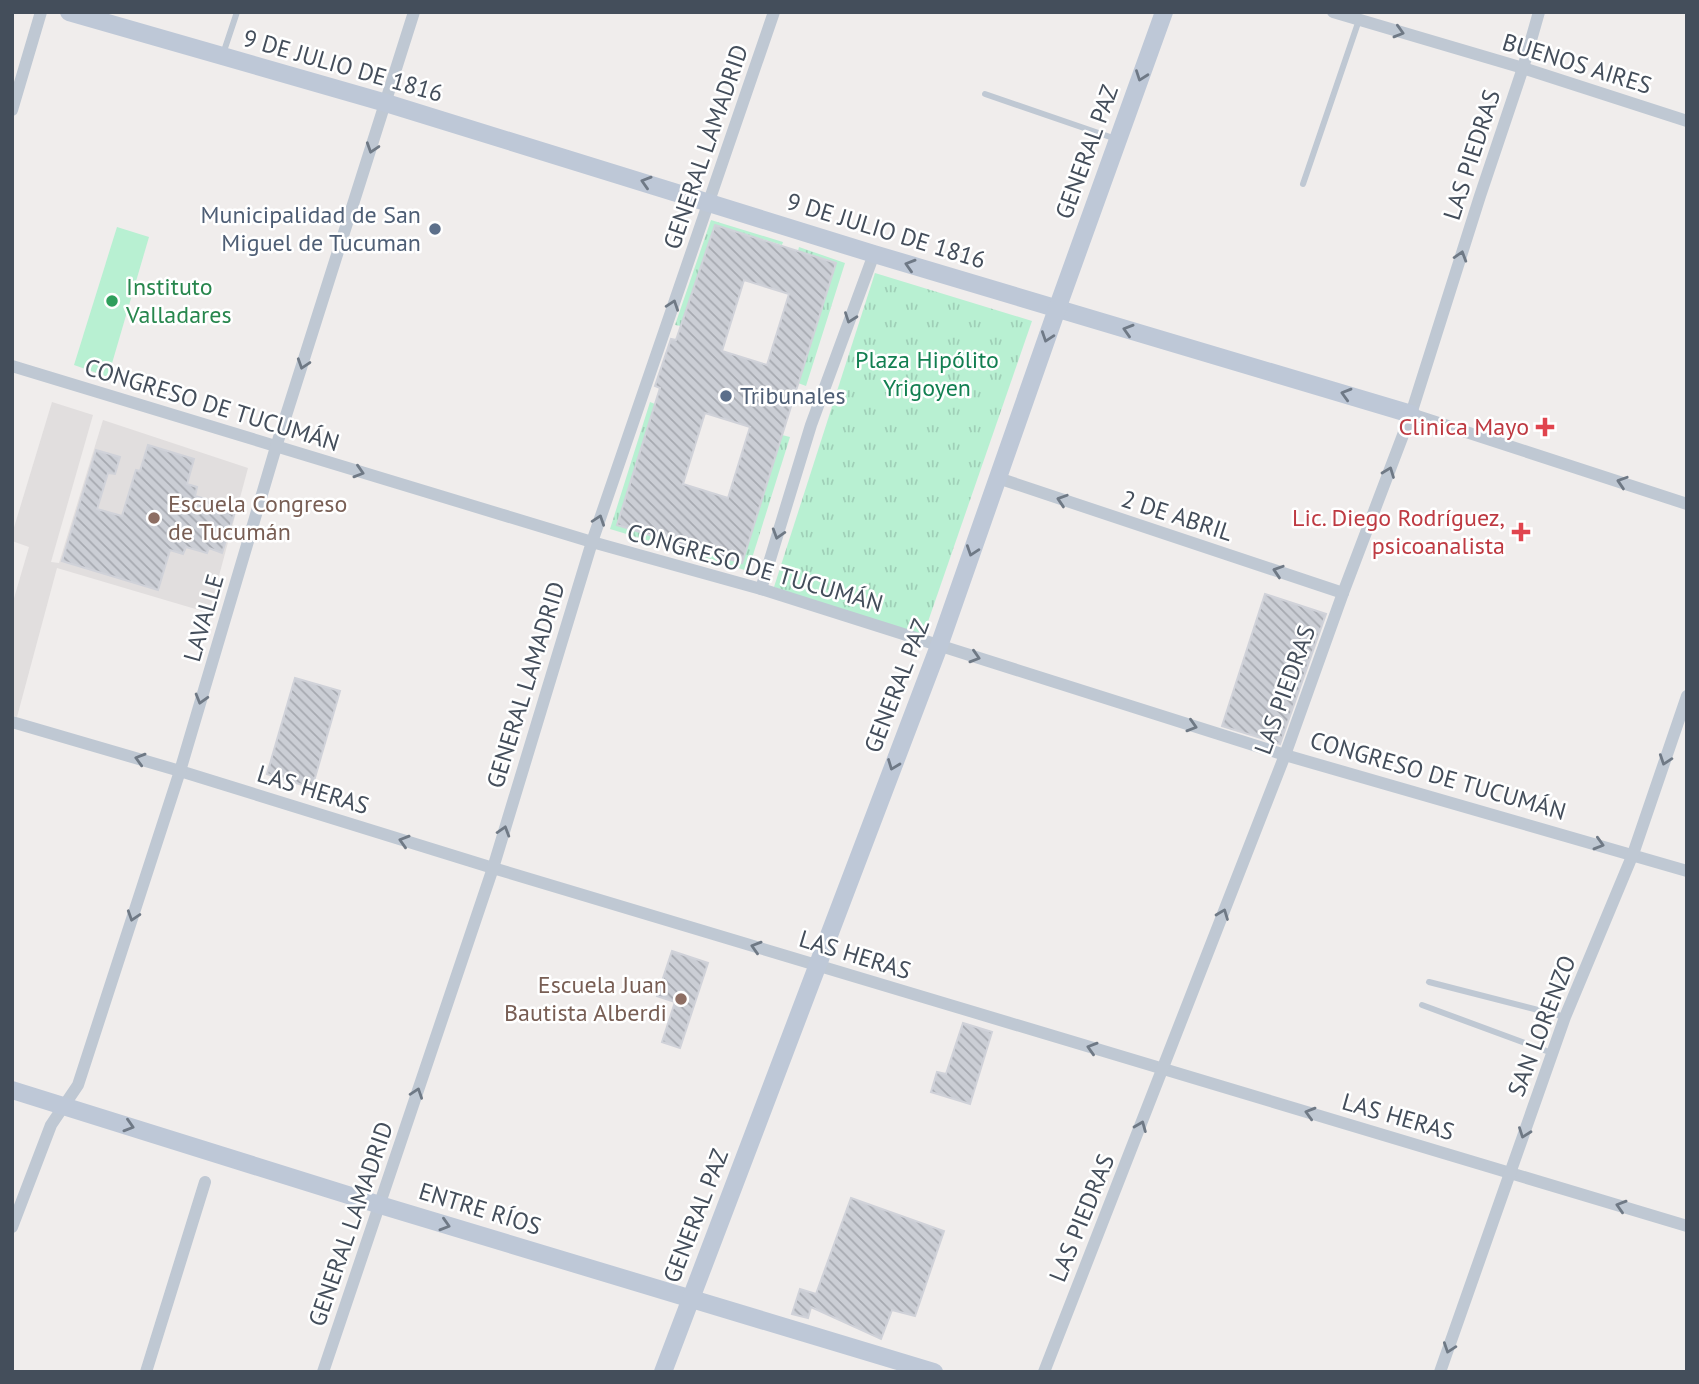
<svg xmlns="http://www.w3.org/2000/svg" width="1699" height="1384" font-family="'PT Sans',sans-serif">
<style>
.education{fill:#e1dede}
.grass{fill:url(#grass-tufts)}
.pitch{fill:#b8f0d2}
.building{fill:url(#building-back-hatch);stroke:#d0d2d9;stroke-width:2;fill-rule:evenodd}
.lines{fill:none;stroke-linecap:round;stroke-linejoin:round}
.lane{stroke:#bfc8d3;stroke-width:6}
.street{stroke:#bfc8d3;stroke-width:12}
.secondary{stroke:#bec8d7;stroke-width:18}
.oneway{stroke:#6f7985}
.oneway2{stroke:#6f7986}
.service-dot{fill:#5c6f8a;stroke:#fff;stroke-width:2.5}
.leisure-dot{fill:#2e9e5b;stroke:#fff;stroke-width:2.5}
.health-dot{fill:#e0444e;stroke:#fff;stroke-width:2.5}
.education-dot{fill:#8d6e63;stroke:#fff;stroke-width:2.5}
.labels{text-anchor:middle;stroke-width:5;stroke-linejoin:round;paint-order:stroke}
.street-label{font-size:24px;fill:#444e5b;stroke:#fff}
.service-label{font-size:24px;fill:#4e5e75;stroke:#fff;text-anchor:end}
.leisure-label{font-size:24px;fill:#27864d;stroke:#fff;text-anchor:start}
.park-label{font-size:24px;fill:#127f51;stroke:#fff}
.health-label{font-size:24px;fill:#be3a42;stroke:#fff;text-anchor:end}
.education-label{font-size:24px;fill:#785e54;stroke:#fff;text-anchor:start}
</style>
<defs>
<pattern id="grass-tufts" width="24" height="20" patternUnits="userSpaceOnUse" patternTransform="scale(1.75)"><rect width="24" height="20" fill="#b8f0d2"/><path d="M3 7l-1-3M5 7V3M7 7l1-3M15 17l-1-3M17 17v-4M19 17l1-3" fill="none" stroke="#9fcfb7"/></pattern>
<pattern id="building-back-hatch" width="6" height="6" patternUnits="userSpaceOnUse" patternTransform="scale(1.75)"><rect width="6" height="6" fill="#cbced5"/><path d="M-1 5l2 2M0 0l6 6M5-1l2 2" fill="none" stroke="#a6a9b0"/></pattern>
</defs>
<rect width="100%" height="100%" fill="#f0edec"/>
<polygon class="education" points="52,402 93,415 51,562 59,563 103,420 248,468 209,613 57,568 17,717 12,715 12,605 29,547 12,541 12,534"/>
<g class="grass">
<polygon points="711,220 783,242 782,245 715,225 681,326 675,325"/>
<polygon points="799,247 845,263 806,386 798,383 836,263 798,251"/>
<polygon points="875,273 1032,321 922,639 774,587"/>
<polygon points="650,402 655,404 617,525 698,550 696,555 610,529"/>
<polygon points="782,435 790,437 748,571 705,558"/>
</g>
<polygon class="pitch" points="117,227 149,237 108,377 74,365"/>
<g class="building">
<path d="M715,225l121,38 -94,300 -125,-38 43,-137 -5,-2 16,-47 5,1zM744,280l45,14 -22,71 -45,-14zM705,413l45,14 -22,71 -45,-14z"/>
<polygon points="148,445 194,459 187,484 197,487 195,496 236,508 222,553 209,548 207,553 186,547 183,554 170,550 158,590 62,561 96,450 120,457 115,474 108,473 97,509 122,516 136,470 140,471"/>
<polygon points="1265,594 1326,614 1280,744 1222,726"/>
<polygon points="295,678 340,691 312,788 267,774"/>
<polygon points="672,951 708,963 680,1048 662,1042 675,1002 657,996"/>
<polygon points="963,1023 992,1032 970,1104 931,1092 937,1072 946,1074"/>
<polygon points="851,1198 944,1231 915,1316 892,1310 881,1339 811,1307 808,1318 792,1314 800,1289 816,1294"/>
</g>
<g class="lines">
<g class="lane">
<polyline points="223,54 237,12"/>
<polyline points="985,94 1116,139"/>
<polyline points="1303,184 1359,20"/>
<polyline points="1429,982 1565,1017"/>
<polyline points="1422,1005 1552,1053"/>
</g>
<g class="street">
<polyline points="1333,12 1523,68 1687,121"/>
<polyline points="12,110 41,12"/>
<polyline points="12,366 592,542 761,589 1285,755 1687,871"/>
<polyline points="1411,414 1687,504"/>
<polyline points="998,478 1343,593"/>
<polyline points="761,589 811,425 874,254"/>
<polyline points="12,722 180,771 493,868 1687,1226"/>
<polyline points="12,1227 51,1125 78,1085 180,771 276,447 414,12"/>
<polyline points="146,1372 205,1182"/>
<polyline points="323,1372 493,868 592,542 774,12"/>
<polyline points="1044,1372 1285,755 1343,593 1411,414 1480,196 1523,68 1539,12"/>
<polyline points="1440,1372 1565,1017 1633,854 1687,696"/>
</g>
<g class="secondary">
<polyline points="69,12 386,103 874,254 1411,414"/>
<polyline points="12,1090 380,1205 934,1372"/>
<polyline points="663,1372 939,646 1057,309 1164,12"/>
</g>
</g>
<defs><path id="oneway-chevron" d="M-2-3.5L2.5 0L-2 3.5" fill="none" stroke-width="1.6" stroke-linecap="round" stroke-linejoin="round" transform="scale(1.75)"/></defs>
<g class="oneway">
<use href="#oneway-chevron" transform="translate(1399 32) rotate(16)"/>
<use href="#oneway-chevron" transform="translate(372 148) rotate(108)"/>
<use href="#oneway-chevron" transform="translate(1461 256) rotate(-73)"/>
<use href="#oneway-chevron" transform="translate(673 305) rotate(-71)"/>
<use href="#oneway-chevron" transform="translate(850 318) rotate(110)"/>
<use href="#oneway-chevron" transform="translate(303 364) rotate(108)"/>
<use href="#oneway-chevron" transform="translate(359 472) rotate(17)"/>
<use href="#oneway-chevron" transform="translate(1389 472) rotate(-69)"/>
<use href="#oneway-chevron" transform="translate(1622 482) rotate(-162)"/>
<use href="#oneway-chevron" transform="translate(1062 500) rotate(-162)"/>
<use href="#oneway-chevron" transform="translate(599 520) rotate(-71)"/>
<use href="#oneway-chevron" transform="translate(778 534) rotate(107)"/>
<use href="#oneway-chevron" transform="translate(1278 571) rotate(-162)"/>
<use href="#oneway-chevron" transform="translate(975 657) rotate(17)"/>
<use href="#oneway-chevron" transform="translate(201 699) rotate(106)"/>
<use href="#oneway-chevron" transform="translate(1192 726) rotate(17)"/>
<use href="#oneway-chevron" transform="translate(140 759) rotate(-164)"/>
<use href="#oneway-chevron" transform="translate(1665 760) rotate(109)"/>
<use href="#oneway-chevron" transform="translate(504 831) rotate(-73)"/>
<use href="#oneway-chevron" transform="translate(404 841) rotate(-163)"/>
<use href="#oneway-chevron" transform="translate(1599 844) rotate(16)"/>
<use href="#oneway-chevron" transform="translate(1223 914) rotate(-69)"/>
<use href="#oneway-chevron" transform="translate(133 916) rotate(108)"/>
<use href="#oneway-chevron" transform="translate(756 947) rotate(-163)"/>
<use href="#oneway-chevron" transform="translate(1092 1048) rotate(-163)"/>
<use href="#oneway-chevron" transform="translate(417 1093) rotate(-71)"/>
<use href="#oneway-chevron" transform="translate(1310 1113) rotate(-164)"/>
<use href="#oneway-chevron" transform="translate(1141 1126) rotate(-68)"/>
<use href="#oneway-chevron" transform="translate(1524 1133) rotate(110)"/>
<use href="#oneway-chevron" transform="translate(1621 1206) rotate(-163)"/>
<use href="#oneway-chevron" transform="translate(1449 1348) rotate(109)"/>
</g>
<g class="oneway2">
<use href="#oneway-chevron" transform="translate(1141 76) rotate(110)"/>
<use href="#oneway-chevron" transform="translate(646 182) rotate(-163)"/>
<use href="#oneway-chevron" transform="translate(910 265) rotate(-163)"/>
<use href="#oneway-chevron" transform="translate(1128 330) rotate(-163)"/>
<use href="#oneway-chevron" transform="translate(1047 337) rotate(109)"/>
<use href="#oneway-chevron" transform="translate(1346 394) rotate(-164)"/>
<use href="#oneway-chevron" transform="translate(972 551) rotate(109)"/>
<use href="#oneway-chevron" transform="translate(893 765) rotate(111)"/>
<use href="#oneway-chevron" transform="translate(129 1126) rotate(17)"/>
<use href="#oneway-chevron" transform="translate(445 1225) rotate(17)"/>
</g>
<g class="service-dot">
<circle cx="435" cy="229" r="7"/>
<circle cx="726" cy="396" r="7"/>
</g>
<circle class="leisure-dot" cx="112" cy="301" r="7"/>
<g class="health-dot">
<path d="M1541.5 416.5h7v7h7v7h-7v7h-7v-7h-7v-7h7z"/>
<path d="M1517.5 521.5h7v7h7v7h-7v7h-7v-7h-7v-7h7z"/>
</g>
<g class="education-dot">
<circle cx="154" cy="518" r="7"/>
<circle cx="681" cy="999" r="7"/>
</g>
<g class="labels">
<g class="street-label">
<text transform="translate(1577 64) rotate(17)" y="8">BUENOS AIRES</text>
<text transform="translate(343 66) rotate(16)" y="8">9 DE JULIO DE 1816</text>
<text transform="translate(706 147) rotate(-71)" y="8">GENERAL LAMADRID</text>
<text transform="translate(1087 152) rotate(-70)" y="8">GENERAL PAZ</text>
<text transform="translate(1472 155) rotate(-72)" y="8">LAS PIEDRAS</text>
<text transform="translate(886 231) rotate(17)" y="8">9 DE JULIO DE 1816</text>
<text transform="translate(212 405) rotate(17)" y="8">CONGRESO DE TUCUMÁN</text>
<text transform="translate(1177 516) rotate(18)" y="8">2 DE ABRIL</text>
<text transform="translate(755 568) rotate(16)" y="8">CONGRESO DE TUCUMÁN</text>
<text transform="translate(204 618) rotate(-74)" y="8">LAVALLE</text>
<text transform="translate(526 685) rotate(-73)" y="8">GENERAL LAMADRID</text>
<text transform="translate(897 686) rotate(-69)" y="8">GENERAL PAZ</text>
<text transform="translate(1285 690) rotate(-70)" y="8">LAS PIEDRAS</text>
<text transform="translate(1438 776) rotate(16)" y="8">CONGRESO DE TUCUMÁN</text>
<text transform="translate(313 790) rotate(17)" y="8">LAS HERAS</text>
<text transform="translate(855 955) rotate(17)" y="8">LAS HERAS</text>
<text transform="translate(1542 1026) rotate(-69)" y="8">SAN LORENZO</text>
<text transform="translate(1398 1117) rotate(16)" y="8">LAS HERAS</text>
<text transform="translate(480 1209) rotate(17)" y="8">ENTRE RÍOS</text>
<text transform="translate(696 1216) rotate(-69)" y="8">GENERAL PAZ</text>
<text transform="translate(1082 1218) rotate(-68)" y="8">LAS PIEDRAS</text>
<text transform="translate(351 1224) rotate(-71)" y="8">GENERAL LAMADRID</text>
</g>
<g class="service-label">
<text x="421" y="223">Municipalidad de San<tspan x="421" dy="28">Miguel de Tucuman</tspan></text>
<text x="740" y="404" text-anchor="start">Tribunales</text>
</g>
<g class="leisure-label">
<text x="126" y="295">Instituto<tspan x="126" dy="28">Valladares</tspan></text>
</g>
<g class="park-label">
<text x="927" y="368">Plaza Hipólito<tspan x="927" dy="28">Yrigoyen</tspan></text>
</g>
<g class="health-label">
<text x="1529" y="435">Clinica Mayo</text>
<text x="1505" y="526">Lic. Diego Rodríguez,<tspan x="1505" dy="28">psicoanalista</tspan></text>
</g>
<g class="education-label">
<text x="168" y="512">Escuela Congreso<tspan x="168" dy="28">de Tucumán</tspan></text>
<text x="667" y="993" text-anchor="end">Escuela Juan<tspan x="667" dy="28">Bautista Alberdi</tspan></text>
</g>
</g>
<rect width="1699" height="1384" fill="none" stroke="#444e5b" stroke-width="28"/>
</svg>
